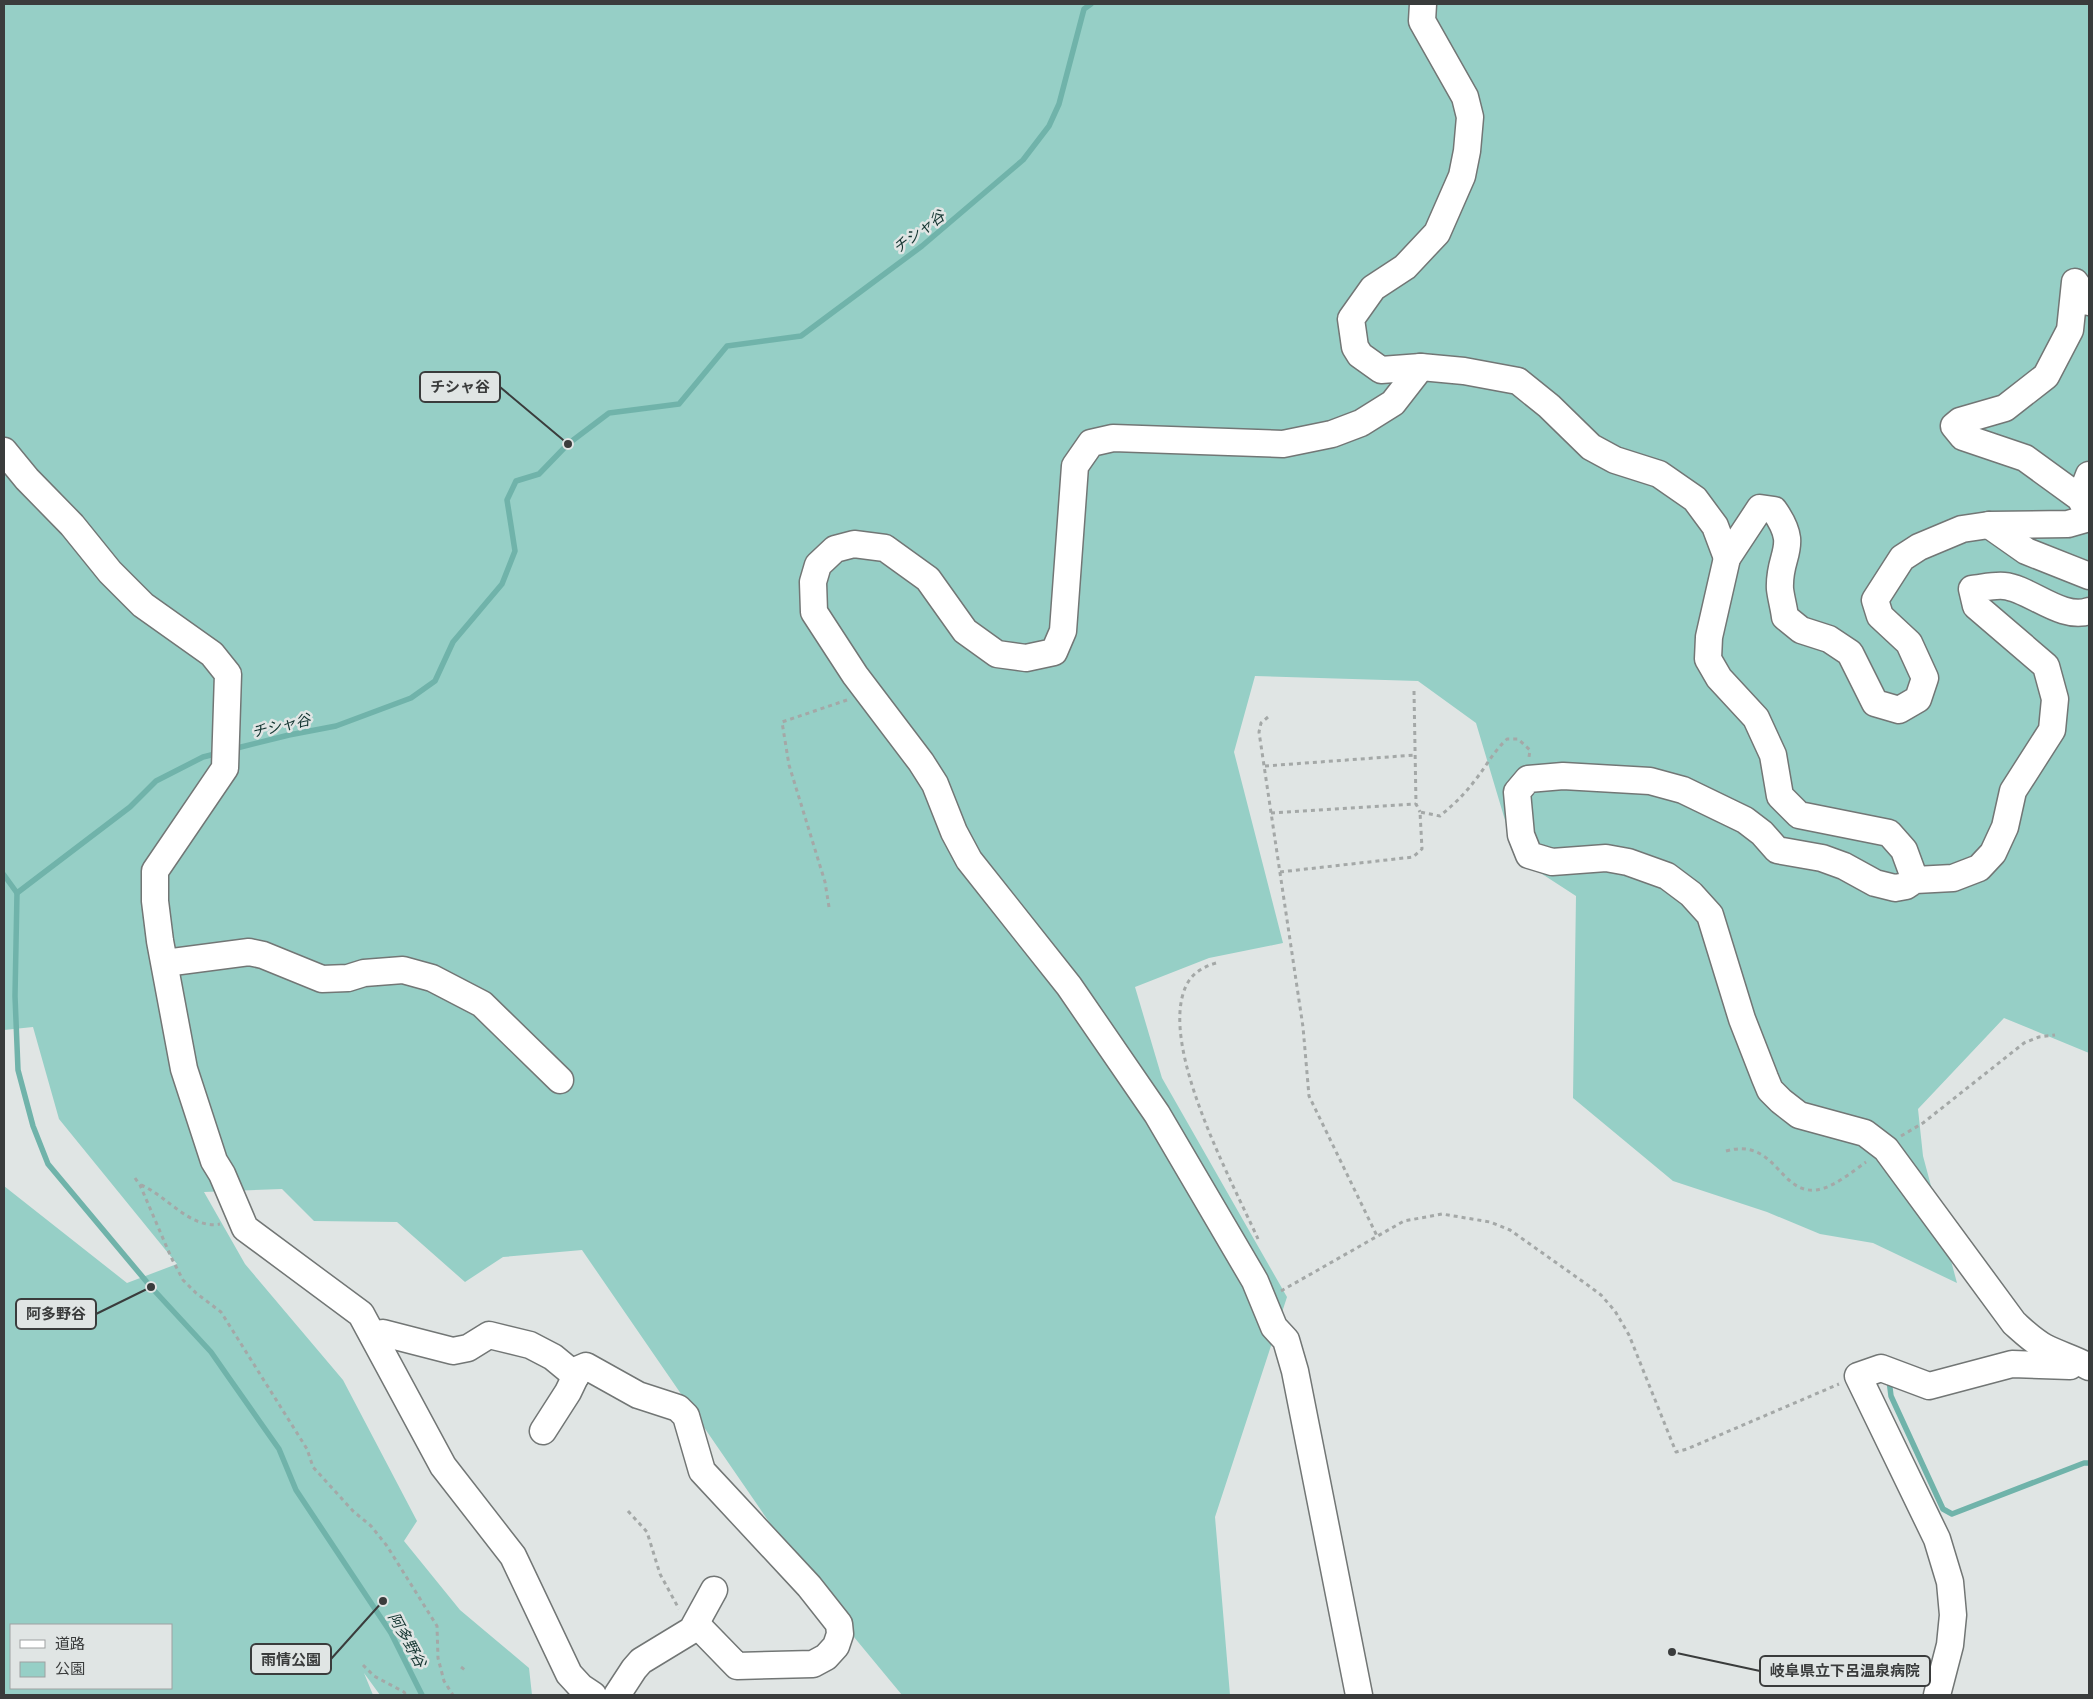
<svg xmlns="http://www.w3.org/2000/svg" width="2093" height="1699" font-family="'Nunito Sans','Noto Sans JP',sans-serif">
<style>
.green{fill:#96cfc6;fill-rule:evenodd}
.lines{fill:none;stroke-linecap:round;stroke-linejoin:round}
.stream{stroke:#70b3aa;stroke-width:5.5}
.minor-casing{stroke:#727675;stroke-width:29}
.path{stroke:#a4a8a7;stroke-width:3;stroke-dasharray:4 4;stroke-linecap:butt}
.minor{stroke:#fff;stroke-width:26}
.labels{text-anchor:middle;stroke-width:5;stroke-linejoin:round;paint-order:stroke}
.water-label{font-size:15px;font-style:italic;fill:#133430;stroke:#e0e5e4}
.leader{fill:none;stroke:#3a3c3c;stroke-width:2}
.callout-dot{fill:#3a3c3c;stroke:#e0e5e4;stroke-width:2}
.callout{fill:#e0e5e4;stroke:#3a3c3c;stroke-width:2}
.callout-label{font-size:15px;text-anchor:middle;font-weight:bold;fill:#3a3c3c}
</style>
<rect width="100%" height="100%" fill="#e0e5e4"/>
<path class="green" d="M4,4h2085v1049l-85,-35 -86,91 5,47 34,127 -84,-40 -53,-9 -53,-22 -94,-31 -100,-83 3,-202 -60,-39 -40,-134 -58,-42 -163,-5 -21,76 49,191 -74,15 -74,29 27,91 125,219 -72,220 15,178h-328l-82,-99 -238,-346 -79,7 -38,25 -68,-60 -83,-1 -32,-32 -78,3 41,72 98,116 74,141 -13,20 56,69 69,58 3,27h-152l-16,-22 9,22h-369v-509l123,97 50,-19 -118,-145 -26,-92 -29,3zM11,1625h160v63h-160z"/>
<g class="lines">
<g class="stream">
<polyline points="233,749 289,735 336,726 411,698 435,681 453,642 502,584 515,551 507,500 516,481 539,474 568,444 609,413 679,404 727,346 801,336 922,246 1023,160 1049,126 1059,104 1084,9 1091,4"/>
<polyline points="4,875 17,893 15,996 18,1070 33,1126 48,1164 151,1287 211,1352 227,1375 279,1449 296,1490 391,1633 422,1695"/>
<polyline points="17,893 130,807 156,781 203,757 219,753"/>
<polyline points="1889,1380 1891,1396 1943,1509 1952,1514 2084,1463 2089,1463"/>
</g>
<g class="minor-casing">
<g id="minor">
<polyline points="1423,4 1422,21 1465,97 1470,117 1467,151 1462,176 1437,233 1405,267 1373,288 1351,319 1355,347 1360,355 1381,370 1421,367 1464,371 1518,381 1549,406 1591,447 1615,460 1659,474 1695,499 1715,526 1727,558"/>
<polyline points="2089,302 2075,282 2070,330 2046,376 2005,408 1960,421 1954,426 1963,437 2025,458 2080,498 2089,515"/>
<polyline points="4,451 27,479 72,525 110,572 143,605 212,654 228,674 225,768 155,871 155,901 160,941 184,1069 214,1161 222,1174 245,1228 361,1314 443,1466 513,1556 569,1674 581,1687 593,1695"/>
<polyline points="2080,498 2089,475"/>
<polyline points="1989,525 2026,551 2089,576"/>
<path d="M2089,611c-27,10 -60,-23 -85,-25 -10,-1 -22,2 -32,3l4,17 70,60 9,33 -3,31 -39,61 -8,36 -12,26 -14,15 -26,10 -38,2 -9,6 -11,2 -20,-5 -31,-17 -22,-8 -45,-8 -15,-17 -17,-13 -62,-30 -33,-9 -87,-5 -35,3 -11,13 4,43 8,20 23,7 54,-4 22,4 39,14 24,18 19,21 32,104 23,59 5,12 11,11 18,14 66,18 21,16 128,174c10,9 19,18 32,25 14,7 29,11 43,19"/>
<path d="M1915,880l-11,-30 -15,-17 -90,-18 -19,-19 -7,-41 -17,-37 -37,-40 -11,-19 1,-22 18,-79 33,-50 14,2c27,38 4,43 6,79 1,9 4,19 5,28l16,13 28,9 21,14 25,50 24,7 19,-11 7,-21 -16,-35 -29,-27 -5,-16 27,-42 17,-11 43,-18 27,-4 79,-1 21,-6"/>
<polyline points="165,963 249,952 263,955 322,979 348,978 364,973 403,970 432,978 482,1004 560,1080"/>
<polyline points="373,1335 383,1333 453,1351 468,1348 489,1335 530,1345 553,1357 576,1376"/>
<polyline points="543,1431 568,1392 579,1369 586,1366 638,1395 678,1408 686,1416 702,1471 809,1586 839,1624 840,1634 836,1646 826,1657 813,1664 737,1666 701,1629 695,1626"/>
<polyline points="617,1695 634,1669 641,1661 692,1630 714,1590"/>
<polyline points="1359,1695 1295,1371 1286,1340 1274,1327 1255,1281 1157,1114 1069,986 969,860 954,832 935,784 921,762 855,675 814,612 813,582 818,565 835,549 854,544 885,548 928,579 965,631 997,654 1026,658 1054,652 1063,631 1075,466 1091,443 1113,438 1283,444 1332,434 1361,423 1393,403 1421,367"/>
<polyline points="1937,1695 1950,1645 1953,1615 1950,1582 1937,1539 1858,1376 1881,1368 1929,1386 2012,1364 2070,1366 2072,1363"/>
</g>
</g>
<g class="path">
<polyline points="1414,691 1416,804 1420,812"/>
<polyline points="1268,717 1261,723 1259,732 1303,1027 1309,1096 1377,1236"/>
<polyline points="1265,766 1415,755"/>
<polyline points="1271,813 1416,804"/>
<path d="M1280,872l133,-15 9,-8 -2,-37 20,4c13,-11 25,-22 36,-37 11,-14 18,-28 31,-40h11l12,11 -1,7"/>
<polyline points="829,907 825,882 789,765 782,722 847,700"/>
<path d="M1216,963c-13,4 -24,10 -30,23 -28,60 46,195 72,253"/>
<polyline points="1901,1136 1923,1123 2024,1043 2039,1037 2055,1035"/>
<path d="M1726,1151c50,-14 53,43 90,39 17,-2 36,-18 50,-28"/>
<polyline points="135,1178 140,1185 171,1257 183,1280 196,1293 221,1312 307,1449 313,1467 353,1511 371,1526 387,1546 437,1626 438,1658 444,1681 453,1695"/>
<path d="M141,1185c25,10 50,45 79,39"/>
<polyline points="1281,1291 1404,1221 1442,1214 1490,1222 1510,1230 1589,1286 1601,1295 1615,1311 1629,1335 1676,1452 1687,1449 1839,1384"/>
<polyline points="628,1511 647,1532 660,1574 679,1609"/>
<polyline points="363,1665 374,1676 404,1692 406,1695"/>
<polyline points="461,1667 465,1670"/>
</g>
<use href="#minor" class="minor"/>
</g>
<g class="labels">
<g class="water-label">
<text transform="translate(919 232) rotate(-37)" y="5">チシャ谷</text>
<text transform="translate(281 726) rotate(-13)" y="5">チシャ谷</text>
<text transform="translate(407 1640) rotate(61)" y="5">阿多野谷</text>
</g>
</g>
<path class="leader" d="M568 444L500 387M151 1287L96 1314M383 1601L331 1659M1672 1652L1760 1671"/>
<g class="callout-dot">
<circle cx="568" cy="444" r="5"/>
<circle cx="151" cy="1287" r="5"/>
<circle cx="383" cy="1601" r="5"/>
<circle cx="1672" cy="1652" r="5"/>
</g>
<g class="callout">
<rect x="420" y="372" width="80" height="30" rx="5"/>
<rect x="16" y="1299" width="80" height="30" rx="5"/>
<rect x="251" y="1644" width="80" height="30" rx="5"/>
<rect x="1760" y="1656" width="170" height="30" rx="5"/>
</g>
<g class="callout-label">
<text x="460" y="392">チシャ谷</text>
<text x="56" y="1319">阿多野谷</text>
<text x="291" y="1665">雨情公園</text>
<text x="1845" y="1676">岐阜県立下呂温泉病院</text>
</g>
<rect width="2093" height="1699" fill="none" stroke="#3a3c3c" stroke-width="10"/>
<rect x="10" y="1624" width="162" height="65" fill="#e0e5e4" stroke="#9ea1a1"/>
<rect x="20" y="1640" width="25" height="8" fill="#ffffff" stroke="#9ea1a1"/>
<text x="55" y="1649" font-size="15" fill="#3a3c3c">道路</text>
<rect x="20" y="1662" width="25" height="15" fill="#96cfc6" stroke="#9ea1a1"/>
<text x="55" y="1674" font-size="15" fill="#3a3c3c">公園</text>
</svg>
